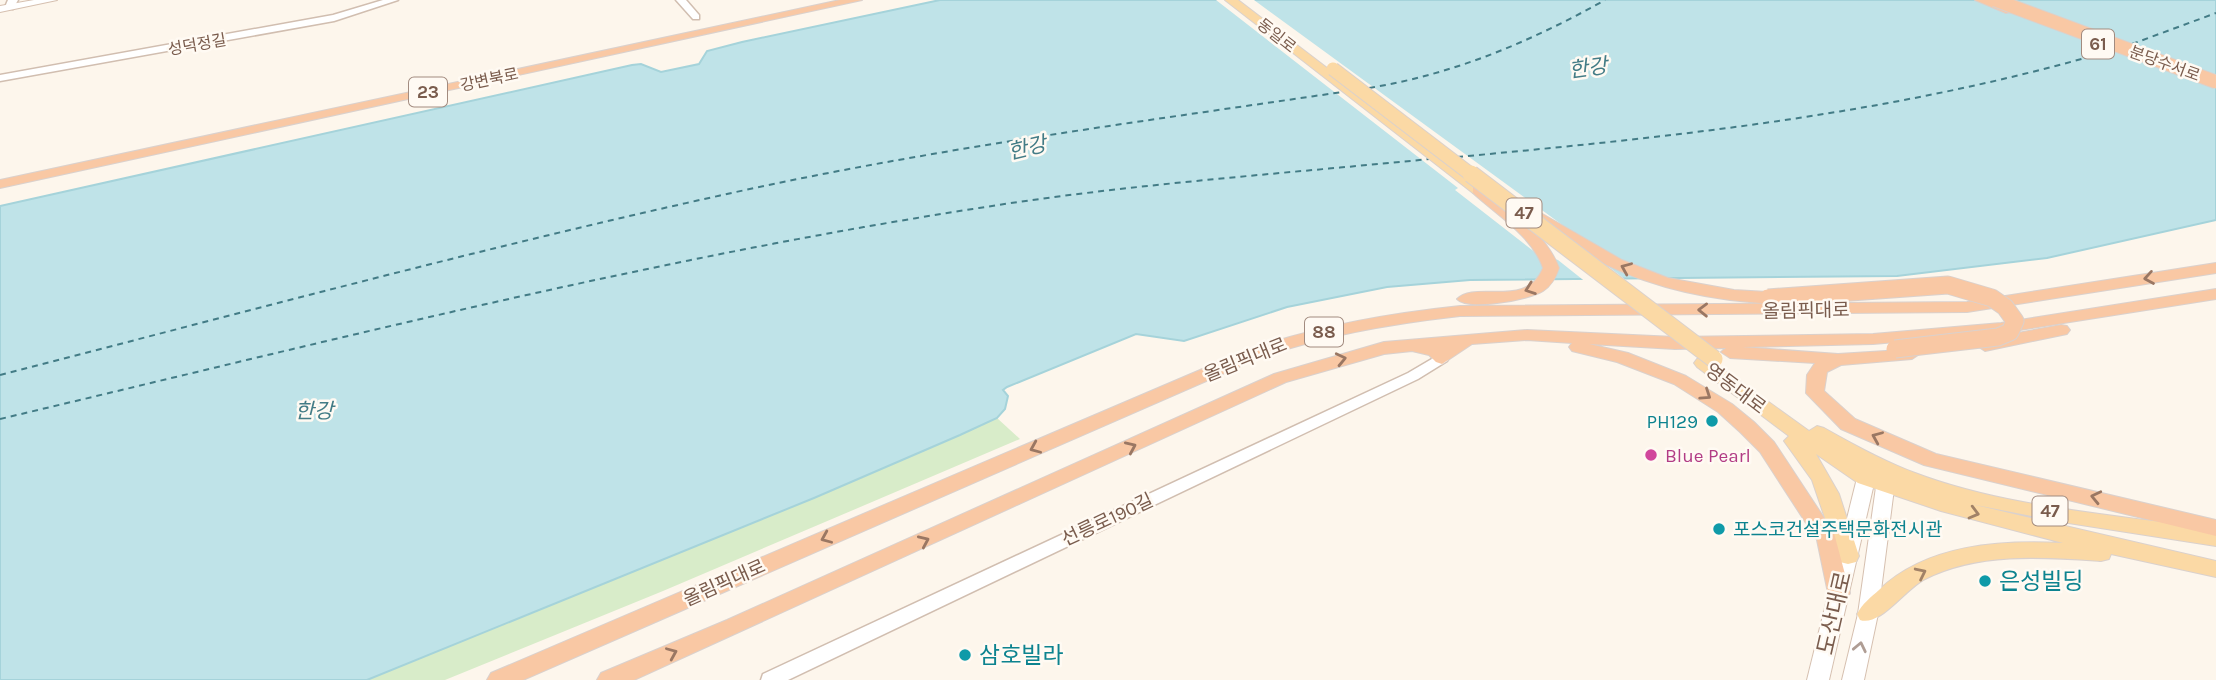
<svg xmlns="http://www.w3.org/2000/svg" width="2216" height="680" font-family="Karla,'Noto Sans KR',sans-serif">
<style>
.green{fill:#d8ecc9}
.water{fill:#bfe3e8;stroke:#a5d3da;stroke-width:2}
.pier{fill:#fdf6ec}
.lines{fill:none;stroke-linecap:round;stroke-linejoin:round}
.ferry{stroke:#437c86;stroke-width:2;stroke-dasharray:6 5;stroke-linecap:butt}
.tertiary-casing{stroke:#d1beb0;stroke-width:3}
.secondary-casing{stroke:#d6c0b0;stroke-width:2}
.primary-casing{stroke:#dad1cd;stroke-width:2}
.trunk-casing{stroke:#dad1cd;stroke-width:2}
.tertiary{fill:#fff;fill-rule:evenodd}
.secondary{fill:#fff;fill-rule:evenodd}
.primary{fill:#fbd9a5;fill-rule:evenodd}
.trunk{fill:#f9c8a4;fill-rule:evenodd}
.rail-casing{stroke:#b9a8c9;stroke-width:3.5}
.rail{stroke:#fffaf3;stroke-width:2;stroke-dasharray:6;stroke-linecap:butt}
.primary-bridge-far1-casing{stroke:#dad1cd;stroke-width:15;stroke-linecap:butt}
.primary-bridge-casing{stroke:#dad1cd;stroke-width:19;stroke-linecap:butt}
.trunk-bridge-far1-casing{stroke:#dad1cd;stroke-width:15;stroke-linecap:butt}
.trunk-bridge-casing{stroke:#dad1cd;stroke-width:19;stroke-linecap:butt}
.primary-bridge-far1{stroke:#fbd9a5;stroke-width:13}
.primary-bridge{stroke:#fbd9a5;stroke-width:17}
.trunk-bridge-far1{stroke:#f9c8a4;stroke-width:13}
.trunk-bridge{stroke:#f9c8a4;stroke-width:17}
.oneway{stroke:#9a7763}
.oneway2{stroke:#a18267}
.oneway3{stroke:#af9d94}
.culture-dot{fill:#0f9aa8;stroke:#fffaf3;stroke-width:2.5}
.hotel-dot{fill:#d1479c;stroke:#fffaf3;stroke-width:2.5}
.labels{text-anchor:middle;stroke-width:5;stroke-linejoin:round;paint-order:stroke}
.far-street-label{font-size:16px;fill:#7a5c4d;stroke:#fffaf3}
.shield{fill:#fffaf3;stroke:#a28b7f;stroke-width:2}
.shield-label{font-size:18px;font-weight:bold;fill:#7a5c4d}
.street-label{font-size:19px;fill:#7a5c4d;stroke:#fffaf3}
.culture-label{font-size:19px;fill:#0d838f;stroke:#fffaf3;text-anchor:end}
.hotel-label{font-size:19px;fill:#b23c85;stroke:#fffaf3;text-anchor:start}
.water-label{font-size:21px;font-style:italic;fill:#437c86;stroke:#fffaf3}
.near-culture-label{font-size:23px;fill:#0d838f;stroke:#fffaf3;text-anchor:start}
.near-street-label{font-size:23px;fill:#7a5c4d;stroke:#fffaf3}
</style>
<rect width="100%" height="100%" fill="#fdf6ec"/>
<polygon class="green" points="997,418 1020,439 663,591 445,680 367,680 814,498"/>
<polygon class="water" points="940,0 2216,0 2216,220 2047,258 1897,276 1470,280 1387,287 1287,307 1184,341 1136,334 1007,387 1003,390 1008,396 1005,409 997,418 960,435 814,498 367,680 0,680 0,206 632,65 641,64 661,72 699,64 707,51 742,42"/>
<polygon class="pier" points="1216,0 1254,0 1587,243 1595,256 1631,284 1587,283 1558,260 1536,253 1455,190 1458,188"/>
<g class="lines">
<g class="ferry">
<polyline points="2132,44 2216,13"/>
<path d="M1369,88c85,-14 161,-46 236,-88"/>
<path d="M1457,157c225,-21 438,-43 656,-107"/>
<path d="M0,375c245,-63 489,-129 736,-183 201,-44 403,-70 606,-100"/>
<path d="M0,419c325,-77 649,-160 979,-211 150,-24 301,-34 451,-49"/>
</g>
<g class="tertiary-casing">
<g id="tertiary">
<polygon points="8,0 18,0 13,9 5,7"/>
<polygon points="383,0 398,0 334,21 0,81 0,75 333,15"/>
<polygon points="676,0 686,0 699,15 699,19 693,19"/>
<polygon points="1442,353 1447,355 1449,358 1447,361 1418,379 788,680 761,680 763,674 1408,373"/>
</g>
</g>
<g class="secondary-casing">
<g id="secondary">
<polygon points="34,0 57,0 0,12 0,6"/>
<polygon points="1869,460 1875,462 1878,466 1829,680 1807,680 1860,466 1863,462"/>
<polygon points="1887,467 1893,468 1896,473 1878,614 1864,680 1842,680 1858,614 1878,473 1881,468"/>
</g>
</g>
<g class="primary-casing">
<g id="primary">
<polygon points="1225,0 1238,0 1483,187 1483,193 1473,193"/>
<path d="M1703,357l6,2 100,72 8,-5 7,2c30,17 59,33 91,45 95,36 202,41 301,57v16l-154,-24 -91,-18 245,57v16l-105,-23 -2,5 -8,2c-58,-4 -122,-9 -176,18 -20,10 -45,48 -65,41l-3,-6c5,-10 14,-17 22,-24 48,-46 121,-50 184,-47l-122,-32 -83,-28 -42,-29 23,40 20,62 -3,6 -8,2 -8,-2 -28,-82 -28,-39 5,-5 -92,-69 -3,-4 3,-4z"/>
</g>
</g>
<g class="trunk-casing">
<g id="trunk">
<polygon points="840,0 862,0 0,188 0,180"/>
<polygon points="1975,0 1992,0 2016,11 2006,13"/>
<path d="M1478,186l5,1c27,24 63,46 76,81 -3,9 -7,17 -16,23 -14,9 -75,20 -86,8 18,-19 70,10 86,-31 -11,-32 -46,-53 -70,-75v-6z"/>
<path d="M1539,212l83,48 46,18 66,12 49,3 8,5c-8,9 -29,5 -41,4 -57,-5 -111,-19 -161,-46 -20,-11 -37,-24 -55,-36l-3,-3 3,-3z"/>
<path d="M2216,263v10l-249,39 -507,4c-71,8 -140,20 -208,45l-729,319h-36l4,-7 749,-320c71,-26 144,-39 220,-47l507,-4z"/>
<polygon points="2216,289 2216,299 2001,333 1873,344 1742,347 1838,354 1918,349 1921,353 1912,359 1841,365 1827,372 1824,391 1855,419 1936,454 2216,520 2216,536 1924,465 1841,429 1806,393 1807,375 1815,363 1730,358 1721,352 1726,348 1675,349 1589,344 1628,353 1686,376 1732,404 1754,422 1774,442 1834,533 1850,593 1847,599 1839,602 1831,599 1828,593 1817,540 1760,452 1740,432 1718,412 1674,384 1617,362 1572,351 1569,347 1572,343 1527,340 1472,344 1442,364 1436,362 1429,355 1412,351 1384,354 1286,382 634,680 597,680 601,673 727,620 1274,374 1384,342 1527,330 1675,337 1873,334 2001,323"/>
<polygon points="2061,325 2067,326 2070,330 2067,334 1985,351 1976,345 1985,339"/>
</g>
</g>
<use href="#tertiary" class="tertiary"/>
<use href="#secondary" class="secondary"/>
<use href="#primary" class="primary"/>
<use href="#trunk" class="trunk"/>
<g class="rail-casing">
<polyline id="rail" points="1991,0 2216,83"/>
</g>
<use href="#rail" class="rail"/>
<g class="primary-bridge-far1-casing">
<polyline id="primary-bridge-far1" points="1333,69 1473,176"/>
</g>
<g class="primary-bridge-casing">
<polyline id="primary-bridge" points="1471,174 1714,359"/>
</g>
<g class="trunk-bridge-far1-casing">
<polyline id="trunk-bridge-far1" points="1995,0 2216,82"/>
</g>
<g class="trunk-bridge-casing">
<polyline id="trunk-bridge" points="1768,298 1948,285 1992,298 2005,307 2015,321 2010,332 1998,337 1895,349"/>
</g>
<use href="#primary-bridge-far1" class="primary-bridge-far1"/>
<use href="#primary-bridge" class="primary-bridge"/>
<use href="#trunk-bridge-far1" class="trunk-bridge-far1"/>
<use href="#trunk-bridge" class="trunk-bridge"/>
</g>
<defs><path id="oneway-chevron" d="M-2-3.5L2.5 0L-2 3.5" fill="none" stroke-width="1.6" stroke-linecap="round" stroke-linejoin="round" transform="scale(1.75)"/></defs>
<g class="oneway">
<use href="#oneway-chevron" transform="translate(1626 268) rotate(-157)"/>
<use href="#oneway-chevron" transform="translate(2149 278) rotate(170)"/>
<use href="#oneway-chevron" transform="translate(1530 289) rotate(160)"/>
<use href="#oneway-chevron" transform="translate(1703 310) rotate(-179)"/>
<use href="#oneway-chevron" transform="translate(1341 359) rotate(-13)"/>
<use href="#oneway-chevron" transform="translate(1706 395) rotate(34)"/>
<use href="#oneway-chevron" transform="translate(1877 437) rotate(-157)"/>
<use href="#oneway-chevron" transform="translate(1131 447) rotate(-24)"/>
<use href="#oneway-chevron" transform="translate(1035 448) rotate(157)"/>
<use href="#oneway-chevron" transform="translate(2096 497) rotate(-167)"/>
<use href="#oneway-chevron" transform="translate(826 538) rotate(157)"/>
<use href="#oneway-chevron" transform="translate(924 541) rotate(-24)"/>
<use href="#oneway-chevron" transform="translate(672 653) rotate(-23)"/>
</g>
<g class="oneway2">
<use href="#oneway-chevron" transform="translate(1974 513) rotate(15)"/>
<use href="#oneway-chevron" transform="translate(1921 573) rotate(-26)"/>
</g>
<use class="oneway3" href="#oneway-chevron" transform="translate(1860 647) rotate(-78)"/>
<g class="culture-dot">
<circle cx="1712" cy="421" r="7"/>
<circle cx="1719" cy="529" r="7"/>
<circle cx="1985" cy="581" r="7"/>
<circle cx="965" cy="655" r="7"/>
</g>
<circle class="hotel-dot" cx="1651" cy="455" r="7"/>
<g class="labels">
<g class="far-street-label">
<text transform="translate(1277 35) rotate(38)" y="6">동일로</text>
<text transform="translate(197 44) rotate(-10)" y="6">성덕정길</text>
<text transform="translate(2165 63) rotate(20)" y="6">분당수서로</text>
<text transform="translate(489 79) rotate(-12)" y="6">강변북로</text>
</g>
<g class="shield">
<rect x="2082" y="29.5" width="32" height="29" rx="5"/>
<rect x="409" y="77.5" width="38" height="29" rx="5"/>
<rect x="1506.5" y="198.5" width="35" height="29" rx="5"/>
<rect x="1305" y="317.5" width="38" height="29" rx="5"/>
<rect x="2032.5" y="496.5" width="35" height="29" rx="5"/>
</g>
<g class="shield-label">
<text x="2098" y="50">61</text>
<text x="428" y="98">23</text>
<text x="1524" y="219">47</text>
<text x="1324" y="338">88</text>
<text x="2050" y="517">47</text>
</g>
<g class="street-label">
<text transform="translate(1806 310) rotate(-1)" y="7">올림픽대로</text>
<text transform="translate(1245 359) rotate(-22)" y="7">올림픽대로</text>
<text transform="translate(1736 388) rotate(37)" y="7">영동대로</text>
<text transform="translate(1107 519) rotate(-25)" y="7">선릉로190길</text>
<text transform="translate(724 582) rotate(-24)" y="7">올림픽대로</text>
</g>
<g class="culture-label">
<text x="1698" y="428">PH129</text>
<text x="1733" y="536" text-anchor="start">포스코건설주택문화전시관</text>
</g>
<g class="hotel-label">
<text x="1665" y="462">Blue Pearl</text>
</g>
<g class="water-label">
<text transform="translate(1588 68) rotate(-8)" y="7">한강</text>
<text transform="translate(1027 148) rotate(-14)" y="7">한강</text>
<text x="314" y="418">한강</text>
</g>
<g class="near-culture-label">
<text x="1999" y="589">은성빌딩</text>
<text x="979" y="663">삼호빌라</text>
</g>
<g class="near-street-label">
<text transform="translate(1834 613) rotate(-77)" y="8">도산대로</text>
</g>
</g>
</svg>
